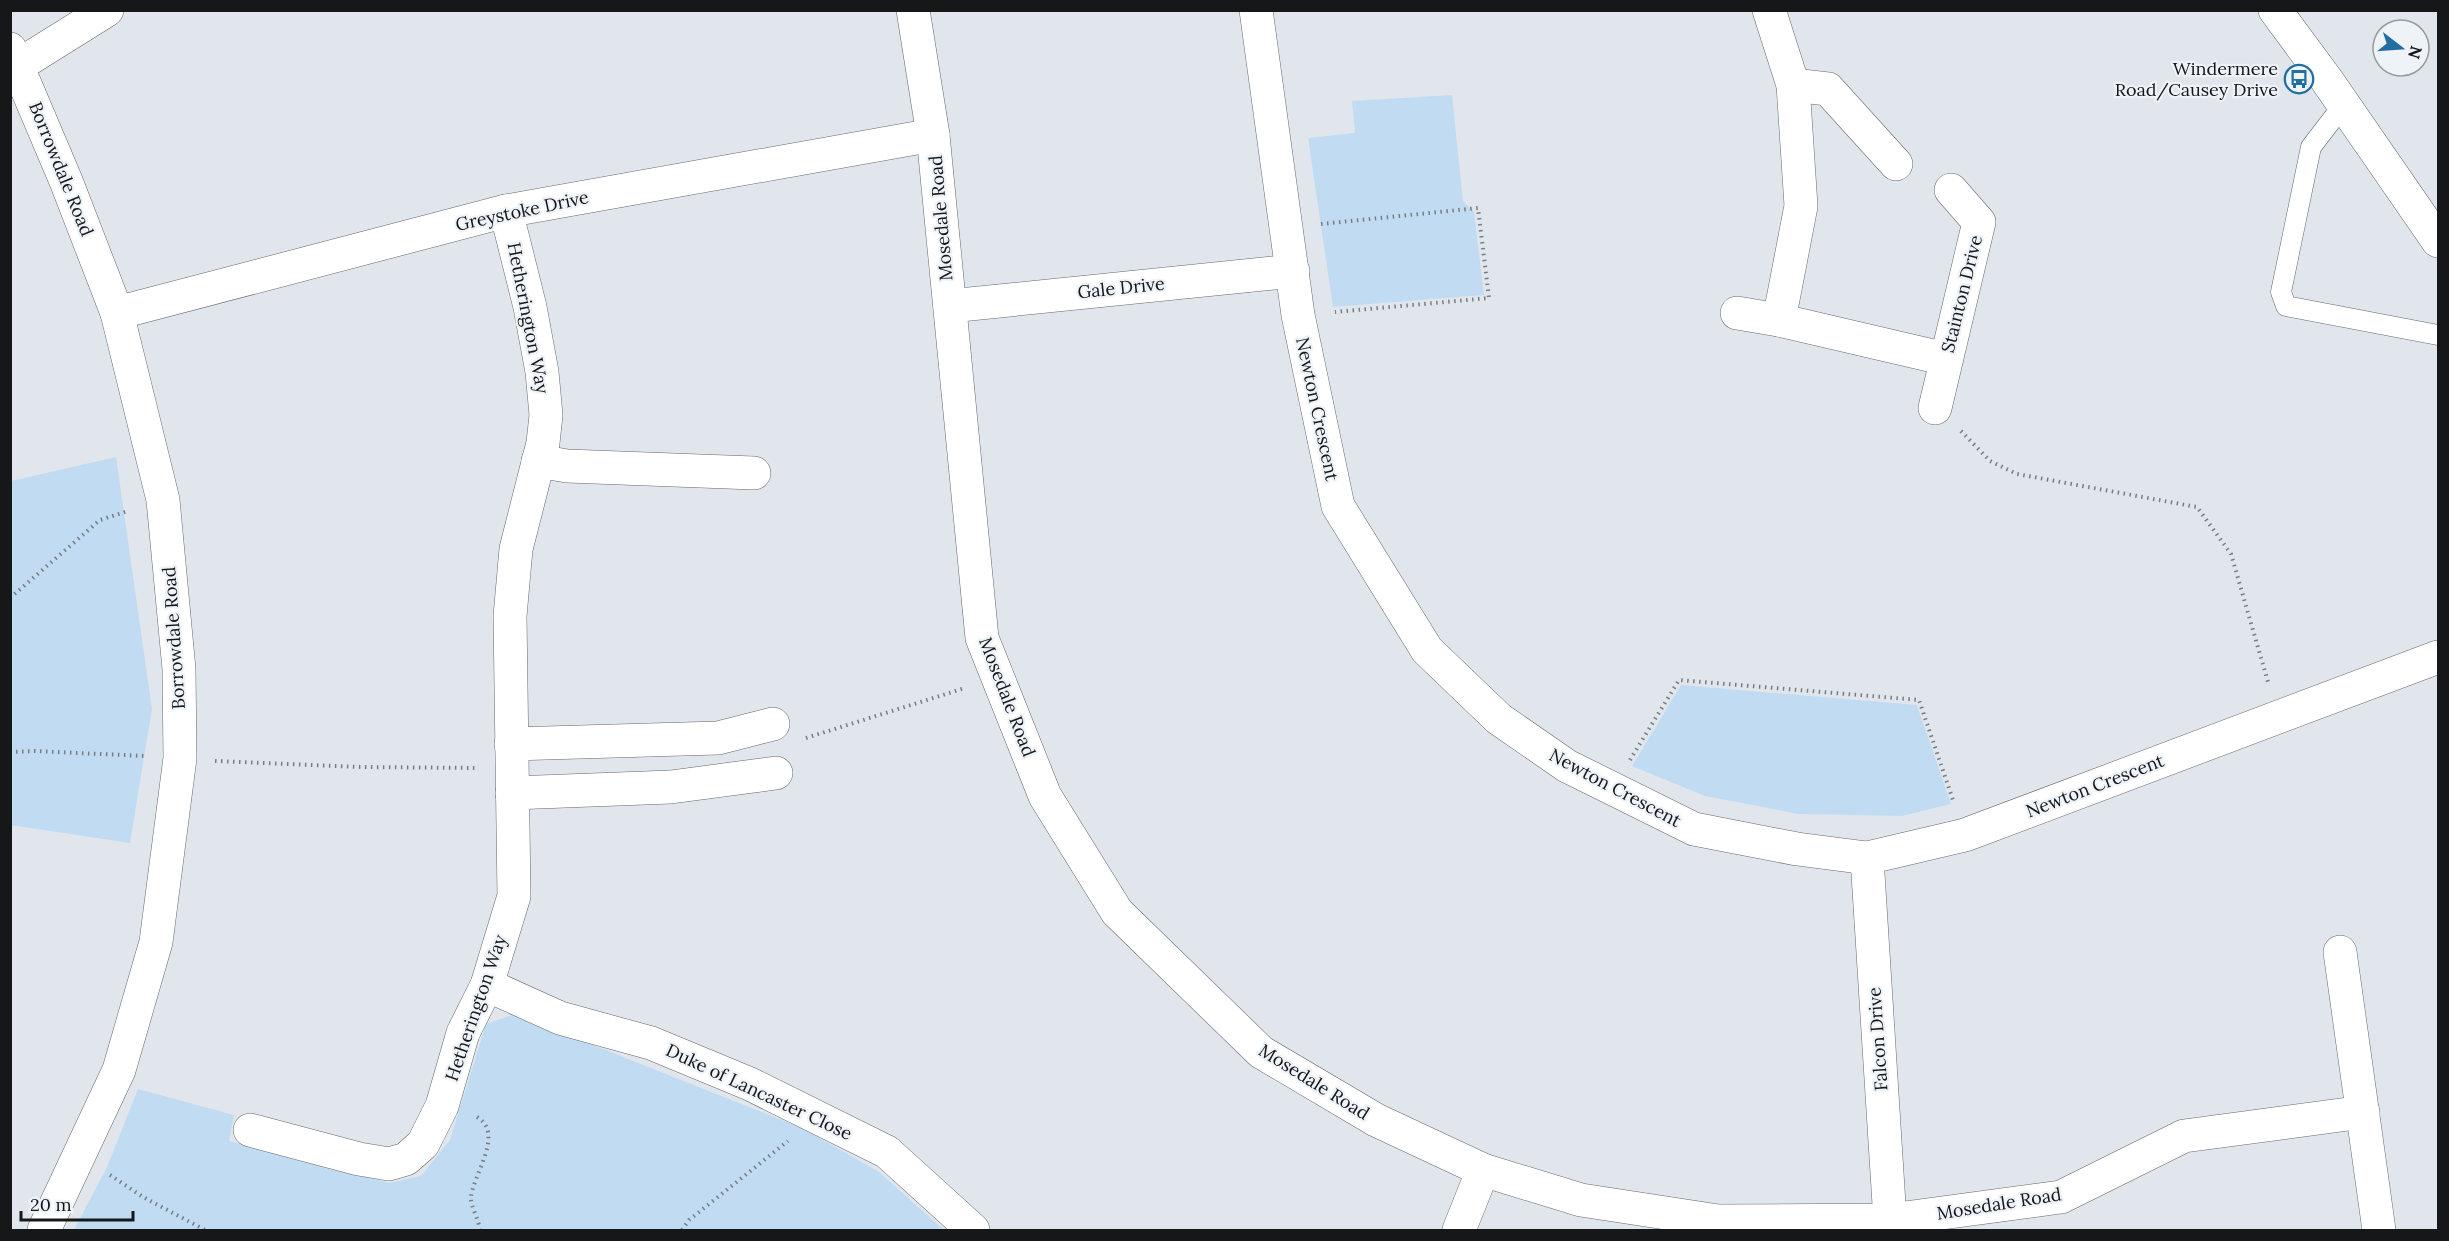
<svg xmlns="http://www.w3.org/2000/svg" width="2449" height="1241" font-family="Lora,serif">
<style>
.green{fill:#c1dcf2}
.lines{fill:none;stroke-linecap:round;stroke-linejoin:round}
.service-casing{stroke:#64696d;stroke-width:21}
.minor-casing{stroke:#64696d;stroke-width:34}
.path{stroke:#797d80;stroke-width:4;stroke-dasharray:1.5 4.5;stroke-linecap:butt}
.service{stroke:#fff;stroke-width:20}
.minor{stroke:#fff;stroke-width:33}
.labels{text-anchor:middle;stroke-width:4.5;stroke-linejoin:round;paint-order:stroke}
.poi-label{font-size:18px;fill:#151718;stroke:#eef3f8;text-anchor:end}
.street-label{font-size:18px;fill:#151718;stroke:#eef3f8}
</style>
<rect width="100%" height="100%" fill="#e0e6eb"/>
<g class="green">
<polygon points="1452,95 1463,201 1474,212 1484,295 1333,307 1308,138 1355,133 1352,101"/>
<polygon points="116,457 152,709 130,843 10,825 11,481"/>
<polygon points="1681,685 1917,705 1951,804 1902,816 1799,814 1705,796 1632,766"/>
<polygon points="515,1014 802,1128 879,1172 944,1230 74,1230 107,1167 138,1089 234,1115 229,1141 389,1183 421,1176 450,1140 486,1024"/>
</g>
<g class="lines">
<g class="service-casing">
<polyline id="service" points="2344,104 2311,147 2281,292 2286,306 2438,335"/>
</g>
<g class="minor-casing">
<g id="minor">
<polyline points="913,10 933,135 982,638 1045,796 1117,912 1261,1052 1376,1120 1483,1170 1581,1200 1718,1221 1890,1220 2061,1197 2184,1136 2363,1112"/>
<polyline points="1256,10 1298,315 1338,506 1427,650 1499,719 1567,766 1694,829 1797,849 1867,858 1965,835 2438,657"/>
<polyline points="1769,10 1793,85 1801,206 1779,320"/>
<polyline points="2275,10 2326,79 2438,241"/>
<polyline points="10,49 66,181 117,313 163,500 179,669 180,758 156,942 119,1070 44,1230"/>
<polyline points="19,65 107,10"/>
<polyline points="1793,85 1828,89 1896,164"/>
<polyline points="950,306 1293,271"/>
<polyline points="117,313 506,211 933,135"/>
<polyline points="1737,313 1779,320 1946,359"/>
<polyline points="1935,408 1979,222 1951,190"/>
<polyline points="538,461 567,466 754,473"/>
<polyline points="511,744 718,738 773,724"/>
<polyline points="512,793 671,787 776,773"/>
<polyline points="1867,858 1890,1220"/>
<polyline points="2340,952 2379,1230"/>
<polyline points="487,985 560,1018 651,1043 750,1084 887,1152 973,1230"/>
<polyline points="250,1130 359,1159 389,1164 406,1159 423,1144 442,1106 463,1033 487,985 514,896 510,616 516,549 543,443 546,415 542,372 530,307 506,211"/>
<polyline points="1459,1230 1483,1170"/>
</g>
</g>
<g class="path">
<polyline points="1321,224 1478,208 1489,298 1335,312"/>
<polyline points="1961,431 1990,461 2017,474 2197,507 2231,554 2268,682"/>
<polyline points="10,598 100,520 128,511"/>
<polyline points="806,738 965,688"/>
<polyline points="10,752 34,751 145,756"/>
<polyline points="1630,760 1679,680 1919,700 1954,803"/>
<polyline points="215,761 362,767 477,768"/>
<path d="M477,1117c29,17 -6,60 -6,82 0,7 8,22 9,31"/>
<polyline points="110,1175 143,1197 205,1230"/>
<polyline points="682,1230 689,1220 788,1141"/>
</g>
<use href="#service" class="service"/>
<use href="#minor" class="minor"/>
</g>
<defs>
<g id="bus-ring" transform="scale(1.5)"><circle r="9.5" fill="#eef3f8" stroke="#226ea0" stroke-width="1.5"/><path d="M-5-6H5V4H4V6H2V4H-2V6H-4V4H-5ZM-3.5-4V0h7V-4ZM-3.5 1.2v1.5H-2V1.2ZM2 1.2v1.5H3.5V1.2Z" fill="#226ea0"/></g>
</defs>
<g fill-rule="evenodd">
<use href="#bus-ring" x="2299" y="79"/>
</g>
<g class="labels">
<g class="poi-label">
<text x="2278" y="75">Windermere<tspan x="2278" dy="21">Road/Causey Drive</tspan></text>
</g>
<g class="street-label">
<text transform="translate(61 169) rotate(68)" y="6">Borrowdale Road</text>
<text transform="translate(522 211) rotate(-12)" y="6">Greystoke Drive</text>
<text transform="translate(941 218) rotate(-95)" y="6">Mosedale Road</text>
<text transform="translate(1121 288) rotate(-6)" y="6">Gale Drive</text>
<text transform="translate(1962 294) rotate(-76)" y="6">Stainton Drive</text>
<text transform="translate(528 318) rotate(79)" y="6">Hetherington Way</text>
<text transform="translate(1317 409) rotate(78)" y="6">Newton Crescent</text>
<text transform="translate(174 638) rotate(-94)" y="6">Borrowdale Road</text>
<text transform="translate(1007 697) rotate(69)" y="6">Mosedale Road</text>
<text transform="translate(2095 786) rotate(-21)" y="6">Newton Crescent</text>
<text transform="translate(1615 788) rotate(28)" y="6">Newton Crescent</text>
<text transform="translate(476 1008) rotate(-71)" y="6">Hetherington Way</text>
<text transform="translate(1878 1039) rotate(-94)" y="6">Falcon Drive</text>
<text transform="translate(1314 1082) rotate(32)" y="6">Mosedale Road</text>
<text transform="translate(759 1092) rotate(25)" y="6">Duke of Lancaster Close</text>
<text transform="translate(1999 1204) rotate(-9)" y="6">Mosedale Road</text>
</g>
</g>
<rect width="2449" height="1241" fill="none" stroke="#151718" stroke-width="24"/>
<g transform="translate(2401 48) rotate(107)"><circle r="28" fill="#eef3f8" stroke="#979b9e" stroke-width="1.5"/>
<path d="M0-4.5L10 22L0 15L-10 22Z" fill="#226ea0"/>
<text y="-9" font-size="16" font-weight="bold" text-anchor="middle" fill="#151718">N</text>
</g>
<path d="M21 1211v9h112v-9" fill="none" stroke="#151718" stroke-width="3"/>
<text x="30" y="1211" font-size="18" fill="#151718" stroke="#eef3f8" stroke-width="4.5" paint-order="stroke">20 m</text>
</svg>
